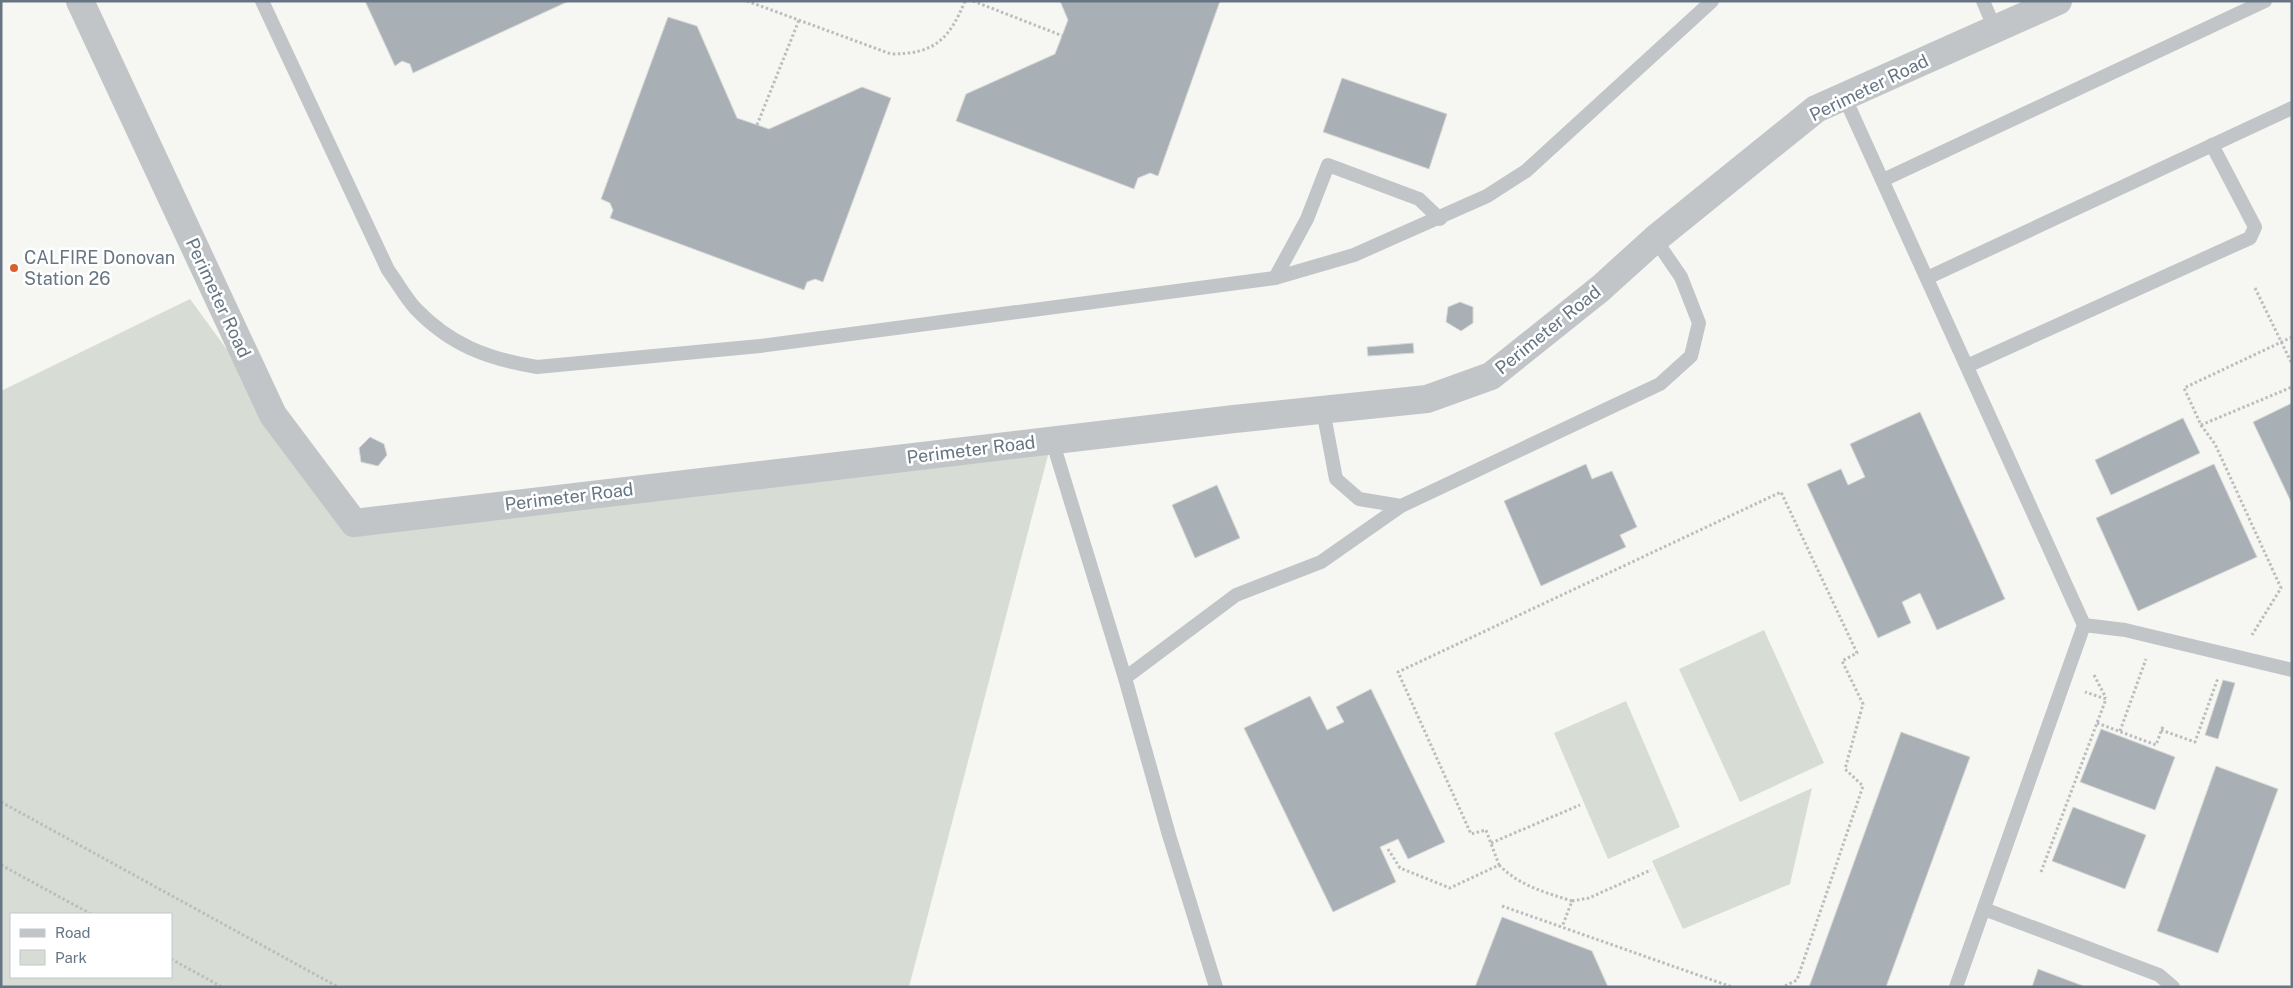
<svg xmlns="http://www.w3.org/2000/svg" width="2293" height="988" font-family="'Public Sans',sans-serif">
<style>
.green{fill:#d7ddd4;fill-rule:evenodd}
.building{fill:#a8b0b5;stroke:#d7d8d5}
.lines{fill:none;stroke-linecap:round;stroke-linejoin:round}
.path{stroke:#bbbdbf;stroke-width:3;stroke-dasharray:2.5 2.5;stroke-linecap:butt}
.lane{stroke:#c1c5c8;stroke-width:14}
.street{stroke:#c1c5c8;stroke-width:28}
.poi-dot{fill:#dd5e2c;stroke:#fff;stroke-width:2}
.labels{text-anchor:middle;stroke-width:5;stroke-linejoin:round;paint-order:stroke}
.street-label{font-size:18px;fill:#667583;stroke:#fff}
.poi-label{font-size:18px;fill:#667583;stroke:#fff;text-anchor:start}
</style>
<rect width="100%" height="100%" fill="#f6f6f3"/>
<g class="green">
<path d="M190,299l164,224 698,-83 -143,547h-908v-596zM11,914h160v63h-160z"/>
<polygon points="1764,630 1824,763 1740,802 1679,669"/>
<polygon points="1626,701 1680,827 1608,859 1554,733"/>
<polygon points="1812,788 1790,884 1683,929 1652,861"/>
</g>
<g class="building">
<polygon points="365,1 569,1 413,73 410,64 402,61 395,66"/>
<polygon points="1060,1 1220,1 1158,176 1150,173 1138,178 1134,189 956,121 966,94 1055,54 1068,20"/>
<polygon points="668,17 697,26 737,118 769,129 862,87 891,98 823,282 815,279 807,282 804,290 610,218 613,210 610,203 601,199"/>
<polygon points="1342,78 1447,114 1429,169 1323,132"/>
<polygon points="1460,302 1473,307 1473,323 1461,331 1446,322 1448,307"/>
<polygon points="1413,343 1414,353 1368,356 1367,347"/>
<polygon points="2292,403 2292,504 2253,422"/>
<polygon points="1920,412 2005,599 1937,630 1920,593 1902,602 1911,623 1878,638 1807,484 1841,469 1848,485 1865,477 1850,444"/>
<polygon points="2183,418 2200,453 2111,495 2095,460"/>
<polygon points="370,437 384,444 387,455 378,466 361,462 359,448"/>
<polygon points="1586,464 1592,479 1612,471 1637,527 1620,535 1626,547 1541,586 1504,501"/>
<polygon points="2214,464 2257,557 2138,611 2096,518"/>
<polygon points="1217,485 1240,538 1195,558 1172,505"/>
<polygon points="2223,680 2235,683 2218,739 2205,735"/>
<polygon points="1371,689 1445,842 1408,859 1398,839 1380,847 1396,882 1333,912 1244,728 1310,696 1327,730 1344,722 1336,707"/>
<polygon points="2101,729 2175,757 2155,810 2080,782"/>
<polygon points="1901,732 1970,757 1886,987 1809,987"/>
<polygon points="2216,766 2278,789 2218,953 2157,931"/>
<polygon points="2073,807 2146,835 2125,889 2052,861"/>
<polygon points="1502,917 1592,951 1608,987 1475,987"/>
<polygon points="2038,969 2086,987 2032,987"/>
</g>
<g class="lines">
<g class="path">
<path d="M747,1l144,53c43,0 58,-14 74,-53"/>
<polyline points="973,1 1063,36"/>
<polyline points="757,125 799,20"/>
<polyline points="2255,288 2292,364"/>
<polyline points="2292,337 2184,388 2201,425 2292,387"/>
<polyline points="2201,425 2215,444 2281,588 2252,635"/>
<polyline points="2094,675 2106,698"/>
<polyline points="2097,723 2156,745 2163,726"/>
<polyline points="2161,730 2195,742 2218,678"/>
<polyline points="2120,731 2146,659"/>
<polyline points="1,802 338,987"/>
<polyline points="1491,843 1580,805"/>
<polyline points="1388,849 1400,868 1450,888 1499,865 1486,830 1471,834 1398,672 1781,492 1857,653 1842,661 1863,704 1845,769 1863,786 1797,980 1783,987"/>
<polyline points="1,865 91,914"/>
<path d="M1499,865c21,21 45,27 73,36l-10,26"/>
<polyline points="2041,872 2106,699 2085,692"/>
<polyline points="1572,901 1589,898 1651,870"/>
<polyline points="1502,906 1732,987"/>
<polyline points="171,959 222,987"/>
</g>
<g class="lane">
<path d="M262,1l126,269c9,12 17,27 27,38 35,37 73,51 122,59l223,-21 515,-68 79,-23 133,-59 39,-25 186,-170"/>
<polyline points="1983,1 1995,29"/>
<polyline points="1844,96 2084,625 1956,987"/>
<polyline points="1883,180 2265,1"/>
<polyline points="1275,278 1307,219 1328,165 1419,199 1440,219"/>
<polyline points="1927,278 2292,108"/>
<polyline points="1967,366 2250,238 2255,227 2212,145"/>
<polyline points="1323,410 1336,479 1359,499 1401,506 1660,384 1691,356 1699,323 1681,277 1655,239"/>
<polyline points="1052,440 1125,678 1236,595 1321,562 1401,506"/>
<polyline points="2084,625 2125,630 2292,670"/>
<polyline points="1125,678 1169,835 1216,987"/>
<polyline points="1984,909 2159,975 2173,987"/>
</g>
<polyline class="street" points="80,1 273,415 354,523 1234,419 1427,399 1491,376 1601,288 1655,239 1816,109 2058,1"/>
</g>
<circle class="poi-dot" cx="14" cy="268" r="5"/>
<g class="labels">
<g class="street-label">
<text transform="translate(1869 88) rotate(-26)" y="6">Perimeter Road</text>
<text transform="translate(218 298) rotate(65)" y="6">Perimeter Road</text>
<text transform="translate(1548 330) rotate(-39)" y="6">Perimeter Road</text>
<text transform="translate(971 450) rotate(-7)" y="6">Perimeter Road</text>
<text transform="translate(569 497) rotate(-7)" y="6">Perimeter Road</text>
</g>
<g class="poi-label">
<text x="24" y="264">CALFIRE Donovan<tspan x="24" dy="21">Station 26</tspan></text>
</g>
</g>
<rect width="2293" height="988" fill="none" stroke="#667583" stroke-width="5"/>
<rect x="10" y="913" width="162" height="65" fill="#ffffff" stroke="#c2c8cd"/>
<rect x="20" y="929" width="25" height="8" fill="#c1c5c8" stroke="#c2c8cd"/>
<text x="55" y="938" font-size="15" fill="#667583">Road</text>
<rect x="20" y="950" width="25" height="15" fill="#d7ddd4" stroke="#c2c8cd"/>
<text x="55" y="963" font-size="15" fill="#667583">Park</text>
</svg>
